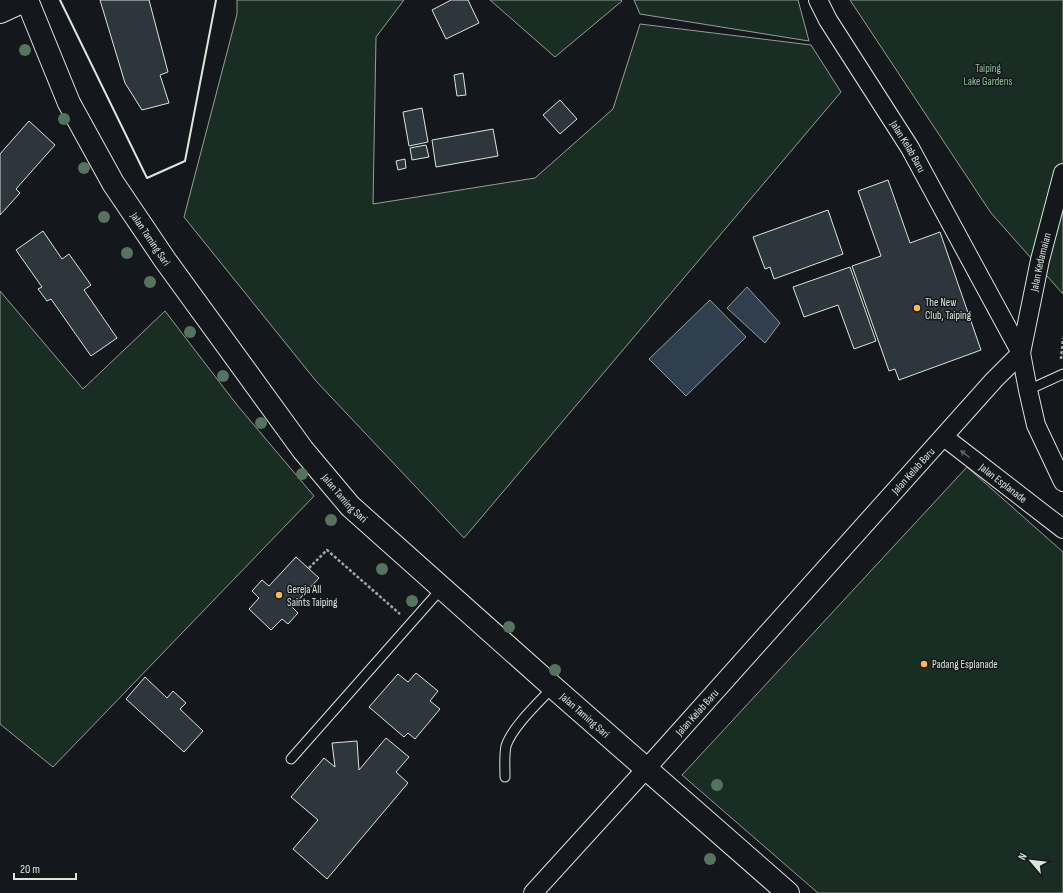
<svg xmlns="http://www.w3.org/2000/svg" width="1063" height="893" font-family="'Sofia Sans Condensed',sans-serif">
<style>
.green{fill:#1a2d24;stroke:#939e99}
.water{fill:#2f3f4d;stroke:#939e99}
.building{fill:#2c363c;stroke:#d8e6dc}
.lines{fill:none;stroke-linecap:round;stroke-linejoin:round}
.lane-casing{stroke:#d8e6dc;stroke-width:11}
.street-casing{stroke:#d8e6dc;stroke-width:20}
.secondary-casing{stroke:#d8e6dc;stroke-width:24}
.primary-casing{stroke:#d8e6dc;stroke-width:24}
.path{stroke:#9da8a2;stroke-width:2.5;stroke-dasharray:3 2;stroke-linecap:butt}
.lane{stroke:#14181c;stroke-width:9}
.street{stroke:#14181c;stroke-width:18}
.secondary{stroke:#14181c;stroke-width:22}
.primary{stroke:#14181c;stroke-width:22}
.wall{stroke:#d8e6dc;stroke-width:2}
.tree{fill:#55745f}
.oneway{fill:#59605f}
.poi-dot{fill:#ffb74d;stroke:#14181c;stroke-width:1.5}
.labels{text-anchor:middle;stroke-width:3;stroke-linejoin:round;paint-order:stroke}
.park-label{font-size:11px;fill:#8ac095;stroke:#14181c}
.street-label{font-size:11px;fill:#d8e6dc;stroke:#14181c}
.poi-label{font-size:11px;fill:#d8e6dc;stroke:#14181c;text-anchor:start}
</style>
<rect width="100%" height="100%" fill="#14181c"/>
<g class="green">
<polygon points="237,0 404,0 376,37 373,204 535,178 613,109 640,24 811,45 841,92 464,538 316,381 184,217 237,14"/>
<polygon points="490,0 621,0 622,1 555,57"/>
<polygon points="634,0 798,0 809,41 640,14"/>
<polygon points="850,0 1063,0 1063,294 991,213"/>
<polygon points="0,291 83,389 165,311 237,405 314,496 53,767 0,724"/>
<polygon points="967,467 1063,552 1063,893 818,893 682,775"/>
</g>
<g class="water">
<polygon points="747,287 780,323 765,343 727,308"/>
<polygon points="710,300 746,337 686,396 649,359"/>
</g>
<g class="building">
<polygon points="100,0 149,0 168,72 160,75 169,103 142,110 125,83"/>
<polygon points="451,0 468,0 479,23 446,39 432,10"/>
<polygon points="463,73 466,95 457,96 454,75"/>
<polygon points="560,100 577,119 560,134 543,115"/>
<polygon points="422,108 428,142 409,146 403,112"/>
<polygon points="29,121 55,145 16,189 20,193 0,215 0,154"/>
<polygon points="493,129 498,156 436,167 432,140"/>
<polygon points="426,145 429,157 412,160 410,148"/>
<polygon points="405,159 406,168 398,170 396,161"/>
<polygon points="888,180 910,243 940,232 981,350 899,380 895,369 889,371 852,266 881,256 858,191"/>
<polygon points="828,210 843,254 774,279 770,267 765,269 753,237"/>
<polygon points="43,231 62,259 69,254 91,285 84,290 117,338 91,356 51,299 47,301 38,289 42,287 16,250"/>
<polygon points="850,267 876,341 854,349 838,305 804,317 793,287"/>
<polygon points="296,557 319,578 292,607 298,613 288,624 282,619 271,630 249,609 259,598 252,591 262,580 269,586"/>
<polygon points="416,673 438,691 430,701 440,709 415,739 408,733 404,737 369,707 398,674 408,682"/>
<polygon points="145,677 167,698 173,691 186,703 180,709 203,731 184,752 126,699"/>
<polygon points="386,738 409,757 396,772 408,783 327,879 293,849 318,820 291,797 324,758 335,767 332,743 357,741 359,770"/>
</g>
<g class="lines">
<g class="lane-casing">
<g id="lane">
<polyline points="1028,390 1063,374"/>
<polyline points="291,759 442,588"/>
<path d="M505,777c0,-10 -1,-21 1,-31 6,-19 33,-44 47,-59"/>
</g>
</g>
<g class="street-casing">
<g id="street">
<path id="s1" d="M818,0l10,20 82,128 111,205 7,37 8,35 27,57"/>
<path id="s2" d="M1021,353l19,-93 23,-87"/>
<path id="s3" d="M944,437l119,92"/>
<path id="s4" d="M533,893l113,-124 348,-389 27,-27"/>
</g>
</g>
<g class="secondary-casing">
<polyline id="secondary" points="0,12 26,0"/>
</g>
<g class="primary-casing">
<g id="primary">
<path id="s5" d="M27,0l42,103 44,80 52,77 138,190 47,56 203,181 235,206"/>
</g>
</g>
<g class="path">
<polyline points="1061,359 1063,338"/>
<polyline points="309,568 327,550 400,614"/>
</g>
<use href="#lane" class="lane"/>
<use href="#street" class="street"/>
<use href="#secondary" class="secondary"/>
<use href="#primary" class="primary"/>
<polyline class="wall" points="60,0 147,178 185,161 216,0"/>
</g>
<g class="tree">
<circle cx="25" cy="50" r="6"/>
<circle cx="64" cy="119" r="6"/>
<circle cx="84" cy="168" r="6"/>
<circle cx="104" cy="217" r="6"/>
<circle cx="127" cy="253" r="6"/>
<circle cx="150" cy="282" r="6"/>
<circle cx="190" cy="332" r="6"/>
<circle cx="223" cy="376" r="6"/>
<circle cx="261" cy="423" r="6"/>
<circle cx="302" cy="474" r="6"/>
<circle cx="331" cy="520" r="6"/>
<circle cx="382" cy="569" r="6"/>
<circle cx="412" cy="601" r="6"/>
<circle cx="509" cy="627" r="6"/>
<circle cx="555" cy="670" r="6"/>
<circle cx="717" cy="785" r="6"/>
<circle cx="710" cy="859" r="6"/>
</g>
<defs><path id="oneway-solid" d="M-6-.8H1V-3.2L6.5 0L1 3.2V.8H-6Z"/></defs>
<use class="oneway" href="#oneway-solid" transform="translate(965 454) rotate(-142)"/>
<g class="poi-dot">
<circle cx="917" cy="308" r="4"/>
<circle cx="279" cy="595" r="4"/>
<circle cx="924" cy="664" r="4"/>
</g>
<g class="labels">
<g class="park-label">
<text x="988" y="72">Taiping<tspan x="988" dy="13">Lake Gardens</tspan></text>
</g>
<g class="street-label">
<text dy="4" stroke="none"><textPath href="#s1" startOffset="172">Jalan Kelab Baru</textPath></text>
<text dy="4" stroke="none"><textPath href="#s5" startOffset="270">Jalan Taming Sari</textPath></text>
<text dy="4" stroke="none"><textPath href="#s2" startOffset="93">Jalan Kedamaian</textPath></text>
<text dy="4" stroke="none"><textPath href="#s4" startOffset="568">Jalan Kelab Baru</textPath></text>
<text dy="4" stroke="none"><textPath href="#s3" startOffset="75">Jalan Esplanade</textPath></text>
<text dy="4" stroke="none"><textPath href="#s5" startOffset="594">Jalan Taming Sari</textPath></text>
<text dy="4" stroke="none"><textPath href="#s4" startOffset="244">Jalan Kelab Baru</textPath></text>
<text dy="4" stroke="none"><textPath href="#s5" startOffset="918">Jalan Taming Sari</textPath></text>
</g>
<g class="poi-label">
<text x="925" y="306">The New<tspan x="925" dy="13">Club, Taiping</tspan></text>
<text x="287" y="593">Gereja All<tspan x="287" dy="13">Saints Taiping</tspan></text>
<text x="932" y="668">Padang Esplanade</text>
</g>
</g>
<g transform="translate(1031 861) rotate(298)" stroke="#14181c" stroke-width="3" paint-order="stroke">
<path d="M0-3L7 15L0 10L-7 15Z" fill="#d8e6dc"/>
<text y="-6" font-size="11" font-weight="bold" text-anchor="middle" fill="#d8e6dc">N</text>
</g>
<path d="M14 873v6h62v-6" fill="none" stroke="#d8e6dc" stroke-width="2"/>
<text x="20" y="873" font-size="12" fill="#d8e6dc" stroke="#14181c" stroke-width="3" paint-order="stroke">20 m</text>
</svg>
